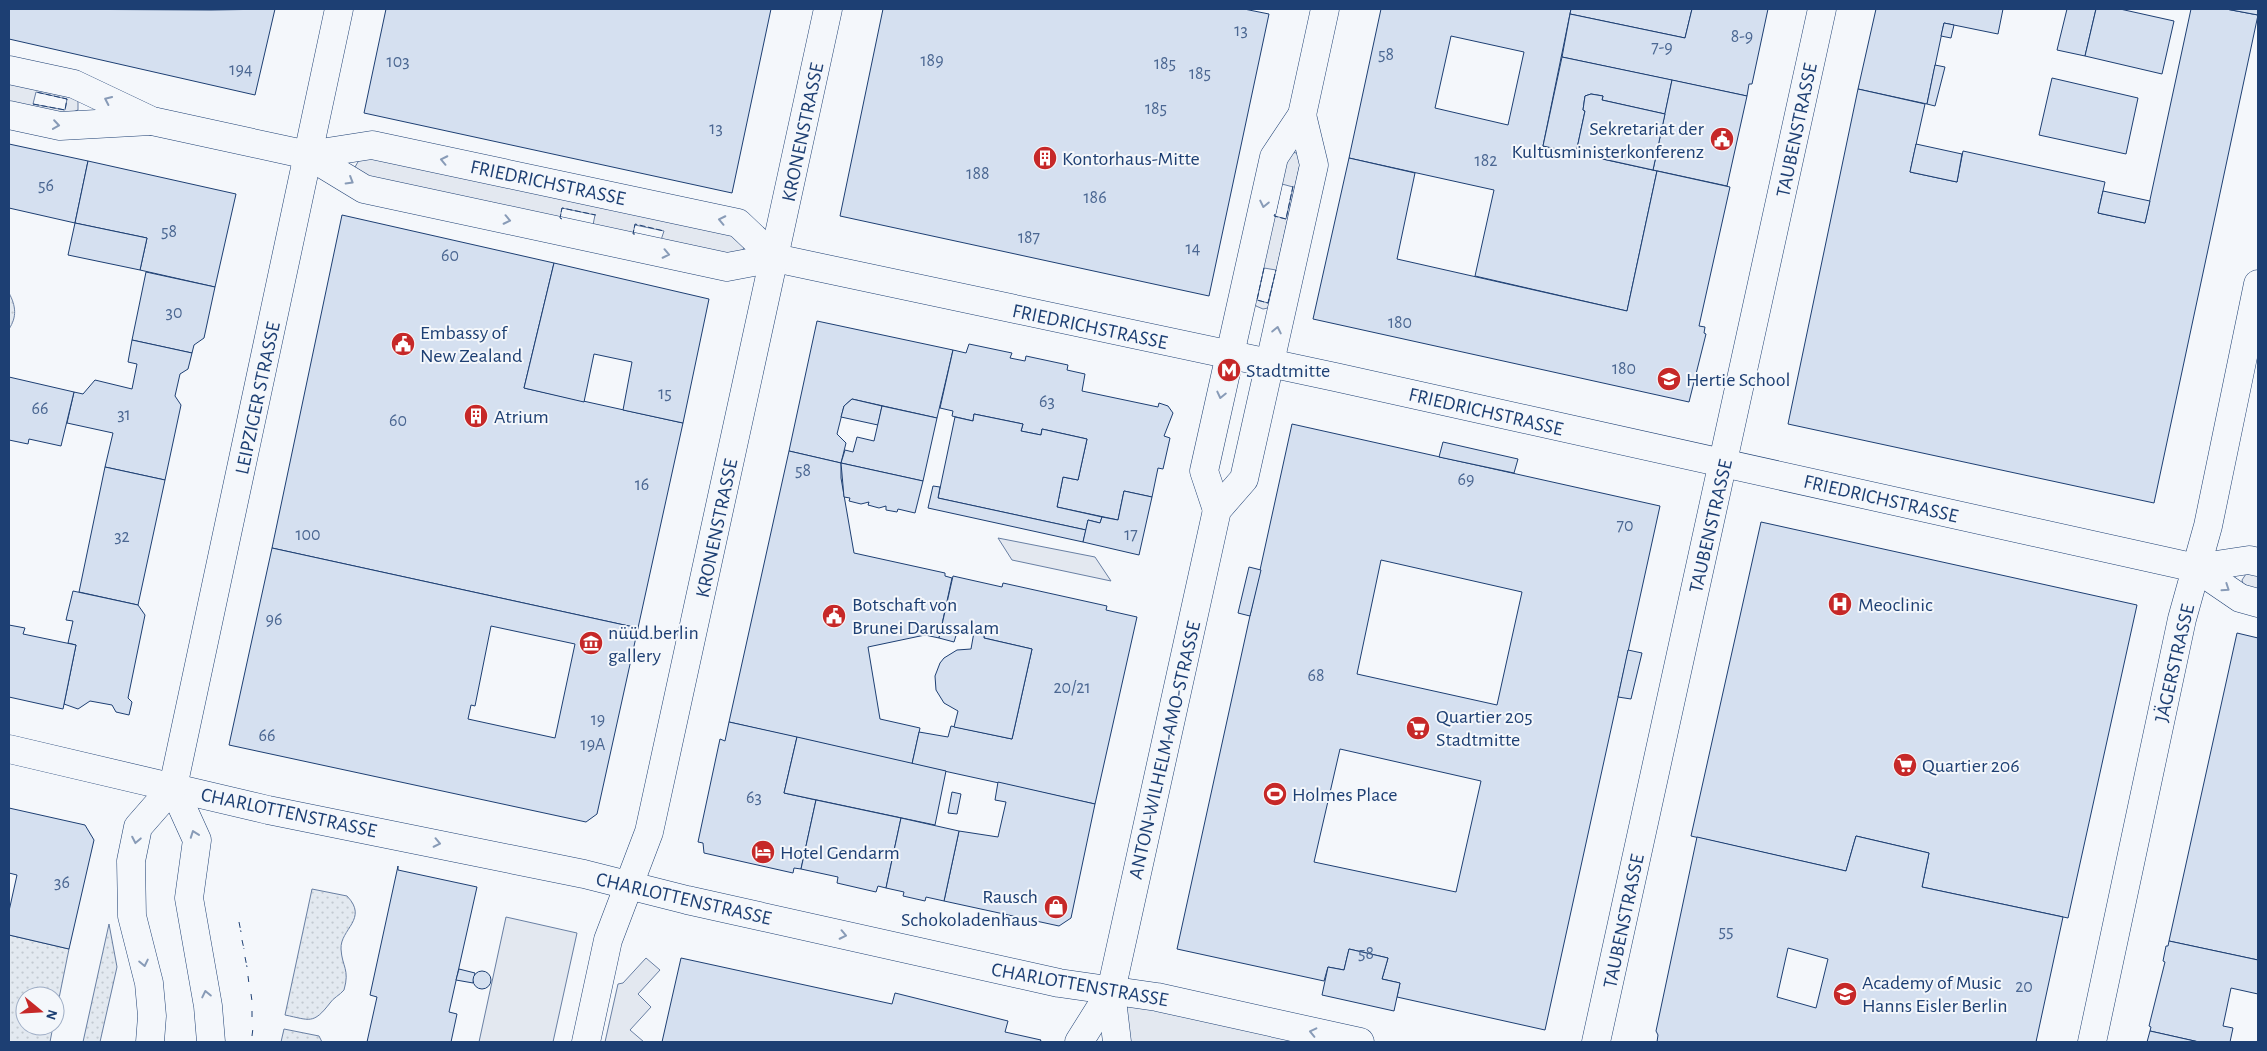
<svg xmlns="http://www.w3.org/2000/svg" width="2267" height="1051" font-family="'Alegreya Sans',sans-serif">
<style>
.grass{fill:url(#grass-dots);stroke:#687fa3}
.parking{fill:#e3e8f0;stroke:#687fa3;fill-rule:evenodd}
.building{fill:#d5e0f0;stroke:#1d3f73;fill-rule:evenodd}
.lines{fill:none;stroke-linecap:round;stroke-linejoin:round}
.minor-casing{stroke:#1d3f73;stroke-width:29}
.major-casing{stroke:#1d3f73;stroke-width:29}
.minor{stroke:#f4f7fb;stroke-width:28}
.major{stroke:#f4f7fb;stroke-width:28}
.fence{stroke:#1d3f73;stroke-width:1;stroke-dasharray:6 2.5;stroke-linecap:butt}
.oneway{stroke:#889bb7}
.labels{text-anchor:middle;stroke-width:4;stroke-linejoin:round;paint-order:stroke}
.number-label{font-size:18px;fill:#4b6792}
.poi-label{font-size:20px;fill:#1d3f73;stroke:#f4f7fb;text-anchor:start}
.street-label{font-size:20px;fill:#1d3f73;stroke:#f4f7fb}
</style>
<defs>
<pattern id="grass-dots" width="8" height="8" patternUnits="userSpaceOnUse" patternTransform="scale(1.25)"><rect width="8" height="8" fill="#e3e9f0"/><path d="M2 2h.1M6 6h.1" fill="none" stroke="#c2c9d1" stroke-width="1.8" stroke-linecap="round"/></pattern>
</defs>
<rect width="100%" height="100%" fill="#f4f7fb"/>
<g class="grass">
<path d="M9,293c7,13 8,24 0,36z"/>
<path d="M312,889l35,7c22,23 -7,33 -6,53 1,18 9,20 3,41 -4,5 -11,8 -14,13 -17,22 -20,17 -45,12z"/>
<polygon points="109,924 117,967 100,1042 83,1042"/>
<polygon points="9,935 69,949 55,1018 55,996 25,996 25,1026 53,1026 50,1042 9,1042"/>
<polygon points="284,1029 319,1036 322,1042 281,1042"/>
</g>
<g class="parking">
<path d="M9,83l63,14 6,4v9l-10,4 -59,-12zM36,92l31,7 -2,11 -32,-6z"/>
<path d="M1290,152l7,1 4,7 -33,148 -5,1 -7,-3 -2,-4 30,-143zM1282,184l11,3 -7,32 -11,-3zM1264,268l12,2 -8,33 -11,-3z"/>
<path d="M362,155l373,77 9,16 -6,9 -372,-77 -9,-7 -2,-6zM562,208l33,7 -2,10 -33,-7zM635,225l29,6 -3,9 -28,-7z"/>
<polygon points="998,538 1095,557 1111,581 1012,560"/>
<polygon points="2246,574 2258,574 2258,590 2243,584 2242,580"/>
<polygon points="506,917 577,933 553,1042 479,1042"/>
<polygon points="646,958 660,970 638,994 651,1007 630,1030 644,1042 605,1042 618,984 623,983"/>
<polygon points="1114,1001 1303,1042 1104,1042"/>
</g>
<g class="building">
<polygon points="9,9 211,10 275,9 255,95 9,39"/>
<polygon points="386,9 771,9 732,193 364,113"/>
<polygon points="883,9 1244,9 1269,14 1209,296 840,216"/>
<path d="M1381,9h190l-28,137 114,25 -30,140 -152,-35 19,-86 -145,-32zM1451,36l73,16 -16,73 -73,-17z"/>
<polygon points="1571,9 1692,9 1685,38 1570,14"/>
<polygon points="1692,9 1768,9 1752,84 1749,84 1747,96 1562,57 1570,14 1685,38"/>
<polygon points="1876,9 2003,9 1998,34 1944,23 1927,104 1858,89"/>
<polygon points="2067,9 2096,9 2085,56 2057,50"/>
<polygon points="2096,9 2120,9 2174,21 2162,74 2085,56"/>
<polygon points="2191,9 2226,9 2258,15 2154,503 1788,424 1858,89 1925,104 1910,172 1957,182 1963,151 2105,182 2098,213 2145,223"/>
<polygon points="2226,9 2258,9 2258,15"/>
<polygon points="1944,23 1954,25 1951,38 1941,36"/>
<polygon points="1562,57 1672,80 1665,114 1602,100 1603,96 1591,94 1585,96 1583,110 1585,111 1576,153 1543,146"/>
<polygon points="1935,65 1945,67 1935,106 1927,104"/>
<polygon points="2052,78 2138,98 2126,154 2039,135"/>
<polygon points="1672,80 1747,96 1727,186 1653,170"/>
<polygon points="1591,94 1603,96 1602,100 1665,114 1653,170 1576,153 1585,111 1583,110 1585,96"/>
<polygon points="9,144 88,161 75,223 9,208"/>
<polygon points="1916,144 1962,154 1957,182 1910,172"/>
<polygon points="1349,158 1415,173 1397,259 1627,311 1657,171 1730,187 1699,326 1705,327 1704,333 1706,334 1689,402 1313,319"/>
<polygon points="88,161 236,194 215,287 140,270 147,238 75,223"/>
<polygon points="2103,191 2150,201 2145,223 2098,213"/>
<polygon points="342,215 554,263 524,388 683,423 638,628 272,548"/>
<polygon points="75,223 147,238 140,270 68,255"/>
<polygon points="554,263 709,299 683,423 623,410 632,362 594,354 584,402 524,388"/>
<polygon points="146,272 215,287 204,338 194,345 192,353 132,340"/>
<polygon points="817,321 953,350 937,418 852,399 844,406 837,434 846,443 841,463 789,451"/>
<polygon points="132,340 192,353 188,369 180,374 175,396 181,405 165,480 105,467 113,433 67,423 74,392 83,394 95,380 132,389 137,364 128,362"/>
<polygon points="969,344 1012,353 1010,358 1025,361 1026,356 1068,365 1067,370 1085,374 1082,391 1158,407 1159,403 1168,406 1173,413 1164,436 1170,438 1163,469 1158,468 1152,497 1124,491 1118,520 1057,507 1063,477 1078,480 1087,439 1042,429 1041,435 1021,431 1023,424 974,414 973,421 952,416 953,411 940,408 953,350 966,353"/>
<polygon points="9,377 74,392 61,446 29,439 28,444 9,440"/>
<polygon points="852,399 882,406 878,425 841,417 844,406"/>
<polygon points="882,406 937,418 923,481 841,463 845,450 853,452 857,437 874,441"/>
<polygon points="974,414 1023,424 1021,431 1041,435 1042,429 1087,439 1078,480 1063,477 1057,507 1102,517 1100,523 1088,520 1086,530 938,498 955,417 973,421"/>
<path d="M1292,424l368,82 -115,524 -148,-33 3,-14 -18,-4 6,-21 -39,-9 -5,21 -16,-3 -4,14 -147,-32zM1381,560l141,32 -25,113 -140,-31zM1340,749l141,32 -25,111 -142,-30z"/>
<polygon points="1443,442 1518,459 1514,473 1439,457"/>
<polygon points="789,451 841,463 841,478 854,553 945,573 945,576 952,578 939,638 925,635 868,647 880,719 920,728 912,764 729,722"/>
<polygon points="841,463 923,481 915,513 898,509 897,512 886,510 886,506 879,508 868,505 869,502 861,504 849,501 850,498 844,497"/>
<polygon points="105,467 165,480 138,605 79,592"/>
<polygon points="933,486 940,487 938,498 1086,530 1083,542 928,508"/>
<polygon points="1124,491 1152,497 1139,555 1083,542 1088,520 1100,523 1102,517 1118,520"/>
<polygon points="1761,522 2137,605 2068,918 1922,887 1929,853 1856,836 1846,871 1691,836"/>
<path d="M272,548l366,80 -41,186 -11,8 -357,-77zM491,626l84,18 -20,94 -87,-19 3,-14 4,1z"/>
<polygon points="1249,567 1261,570 1250,616 1238,613"/>
<polygon points="953,576 1002,587 1003,583 1107,606 1106,610 1137,617 1095,804 912,764 919,732 948,737 951,726 1012,739 1032,649 984,638 984,635 958,629 954,642 939,638"/>
<polygon points="73,591 138,605 145,615 128,698 132,702 129,715 116,712 112,705 90,701 78,709 64,704 76,645 68,643 73,621 66,620"/>
<polygon points="9,625 25,628 23,634 76,645 63,709 9,697"/>
<polygon points="974,632 984,635 984,638 1032,649 1012,739 954,727 958,711 944,703 936,690 935,676 940,663 944,658 957,650 971,649"/>
<polygon points="2237,633 2258,638 2258,960 2169,941"/>
<polygon points="1628,650 1642,653 1631,699 1618,697"/>
<polygon points="729,722 797,737 784,793 816,800 801,869 794,868 793,873 704,853 703,843 698,842 720,739 725,741"/>
<polygon points="797,737 946,771 935,825 784,793"/>
<polygon points="998,782 1095,804 1071,918 1059,926 944,901 959,831 998,837 1006,802 995,800"/>
<polygon points="952,792 961,794 957,814 948,813"/>
<polygon points="816,800 901,818 886,888 878,886 876,892 837,883 838,877 801,869"/>
<polygon points="9,808 85,825 94,840 69,949 9,935 9,911 17,875 9,873"/>
<polygon points="901,818 959,831 944,901 926,897 925,901 903,896 904,892 886,888"/>
<path d="M1856,836l73,17 -7,34 141,30 -27,125h-379l1,-7 -2,-4 41,-194 149,34zM1788,948l40,11 -12,49 -39,-11z"/>
<polygon points="398,866 398,870 477,887 449,1012 457,1014 451,1042 367,1042 377,997 370,995"/>
<polygon points="2169,941 2258,960 2258,994 2231,988 2223,1026 2233,1028 2230,1042 2199,1042 2150,1031 2151,1027 2149,1026 2165,962 2163,961 2166,946 2168,946"/>
<polygon points="1349,949 1388,958 1382,979 1400,983 1394,1011 1322,995 1328,967 1344,970"/>
<polygon points="681,958 892,1004 895,993 1008,1021 1005,1032 1041,1040 1040,1042 662,1042"/>
<polygon points="459,969 475,973 473,983 456,980"/>
<circle cx="482" cy="980" r="9"/>
<polygon points="2150,1031 2199,1042 2147,1042"/>
</g>
<g class="lines">
<g class="minor-casing">
<g id="minor">
<polyline points="9,70 74,84 152,121 308,155 364,189 727,267 775,258 1335,377 2196,568 2249,560 2258,562"/>
<polyline points="9,115 60,126 151,121"/>
<polyline points="308,155 372,145 738,223 775,258"/>
<polyline points="1217,510 1204,471 1274,157 1302,115 1325,9"/>
<polyline points="2196,568 2240,598 2258,603"/>
<polyline points="9,749 268,810 584,874 687,900 1059,983 1157,997 1360,1042"/>
<polyline points="1111,991 1117,1042"/>
<polyline points="586,1042 608,940 649,832 828,9"/>
<polyline points="1079,1042 1111,991 1217,510 1244,479 1314,165 1302,115"/>
<path d="M1596,1042c76,-344 153,-688 226,-1033"/>
<polyline points="2092,1042 2182,619 2208,526 2258,284"/>
</g>
</g>
<g class="major-casing">
<g id="major">
<polyline points="173,787 197,840 189,898 208,1006 211,1042"/>
<polyline points="150,1042 152,1016 149,983 132,916 131,861 138,827 173,787 339,9"/>
</g>
</g>
<use href="#minor" class="minor"/>
<use href="#major" class="major"/>
<g class="fence">
<polyline points="33,104 65,110 67,99 36,92"/>
<polyline points="1275,214 1274,216 1286,219 1293,186"/>
<polyline points="562,219 560,218 562,208 596,215"/>
<polyline points="635,234 633,234 635,224 664,231"/>
<polyline points="1264,268 1257,300 1268,303 1276,270"/>
<polyline points="239,922 241,932"/>
<polyline points="242,940 244,949"/>
<polyline points="245,957 247,967"/>
<polyline points="248,976 249,984"/>
<polyline points="251,994 252,1001"/>
<polyline points="252,1011 252,1019"/>
<polyline points="252,1036 253,1028"/>
</g>
</g>
<defs><path id="oneway-chevron" d="M-2-3.5L2.5 0L-2 3.5" fill="none" stroke-width="1.6" stroke-linecap="round" stroke-linejoin="round" transform="scale(1.25)"/></defs>
<g class="oneway">
<use href="#oneway-chevron" transform="translate(108 100) rotate(-155)"/>
<use href="#oneway-chevron" transform="translate(56 125) rotate(8)"/>
<use href="#oneway-chevron" transform="translate(444 160) rotate(-168)"/>
<use href="#oneway-chevron" transform="translate(350 181) rotate(31)"/>
<use href="#oneway-chevron" transform="translate(1264 204) rotate(102)"/>
<use href="#oneway-chevron" transform="translate(507 220) rotate(12)"/>
<use href="#oneway-chevron" transform="translate(722 220) rotate(-168)"/>
<use href="#oneway-chevron" transform="translate(666 254) rotate(12)"/>
<use href="#oneway-chevron" transform="translate(1277 330) rotate(-78)"/>
<use href="#oneway-chevron" transform="translate(1221 395) rotate(103)"/>
<use href="#oneway-chevron" transform="translate(2226 588) rotate(34)"/>
<use href="#oneway-chevron" transform="translate(194 834) rotate(-110)"/>
<use href="#oneway-chevron" transform="translate(136 840) rotate(101)"/>
<use href="#oneway-chevron" transform="translate(437 843) rotate(12)"/>
<use href="#oneway-chevron" transform="translate(843 935) rotate(12)"/>
<use href="#oneway-chevron" transform="translate(144 963) rotate(78)"/>
<use href="#oneway-chevron" transform="translate(206 994) rotate(-102)"/>
<use href="#oneway-chevron" transform="translate(1313 1032) rotate(-167)"/>
</g>
<defs>
<g id="civic-disc" transform="scale(1.25)"><circle r="9.5" fill="#c62828" stroke="#f4f7fb"/><path d="M-.6-6.5H3V-4.5H.6V-3L4-1V1h2V6H-6V1h2V-1L-.6-3ZM-1.2 2.5V6h2.4V2.5Z" fill="#fff"/></g>
<g id="building-disc" transform="scale(1.25)"><circle r="9.5" fill="#c62828" stroke="#f4f7fb"/><path d="M-4-6H4V6H1V3H-1V6H-4ZM-2.5-4.3h1.7v1.8h-1.7ZM.8-4.3h1.7v1.8H.8ZM-2.5-1h1.7V.8h-1.7ZM.8-1h1.7V.8H.8Z" fill="#fff"/></g>
<g id="metro-disc" transform="scale(1.25)"><circle r="9.5" fill="#c62828" stroke="#f4f7fb"/><path d="M-5.5 5V-5H-3L0 0L3-5H5.5V5H3V-.5L0 4L-3-.5V5Z" fill="#fff"/></g>
<g id="university-disc" transform="scale(1.25)"><circle r="9.5" fill="#c62828" stroke="#f4f7fb"/><path d="M0-5L7-2L0 1L-7-2ZM-4 1L0 2.5L4 1V4Q0 6-4 4Z" fill="#fff"/></g>
<g id="hospital-disc" transform="scale(1.25)"><circle r="9.5" fill="#c62828" stroke="#f4f7fb"/><path d="M-5-5h3v3.5h4V-5h3V5h-3V1.5h-4V5h-3Z" fill="#fff"/></g>
<g id="museum-disc" transform="scale(1.25)"><circle r="9.5" fill="#c62828" stroke="#f4f7fb"/><path d="M0-6L6-3V-2H-6V-3ZM-5-1h2V3h-2ZM-1-1h2V3h-2ZM3-1h2V3H3ZM-6 4H6V6H-6Z" fill="#fff"/></g>
<g id="supermarket-disc" transform="scale(1.25)"><circle r="9.5" fill="#c62828" stroke="#f4f7fb"/><path d="M-6-5.5h2.5l.6 2H6L4.5 2H-2.5L-4.4-4H-6ZM-1.5 3.2a1.3 1.3 0 1 0 .1 0ZM3 3.2a1.3 1.3 0 1 0 .1 0Z" fill="#fff"/></g>
<g id="stadium-disc" transform="scale(1.25)"><circle r="9.5" fill="#c62828" stroke="#f4f7fb"/><path d="M0-5a6.5 5 0 1 0 0 10a6.5 5 0 1 0 0-10ZM-3.5-1.8h7v3.6h-7Z" fill="#fff"/></g>
<g id="hotel-disc" transform="scale(1.25)"><circle r="9.5" fill="#c62828" stroke="#f4f7fb"/><path d="M-6-4.5h1.5V1H6V5H4.5V3h-9V5H-6ZM-4 0a1.8 1.8 0 1 1 3.6 0ZM.5 0V-2.5h3Q6-2.5 6 0Z" fill="#fff"/></g>
<g id="shop-disc" transform="scale(1.25)"><circle r="9.5" fill="#c62828" stroke="#f4f7fb"/><path d="M-5-2.5h2.3a2.7 3.5 0 0 1 5.4 0H5L5.5 6h-11ZM-1.5-2.5h3a1.5 2.3 0 0 0-3 0Z" fill="#fff"/></g>
</defs>
<g fill-rule="evenodd">
<use href="#civic-disc" x="1722" y="139"/>
<use href="#building-disc" x="1045" y="158"/>
<use href="#civic-disc" x="403" y="344"/>
<use href="#metro-disc" x="1229" y="370"/>
<use href="#university-disc" x="1669" y="379"/>
<use href="#building-disc" x="476" y="416"/>
<use href="#hospital-disc" x="1840" y="604"/>
<use href="#civic-disc" x="834" y="616"/>
<use href="#museum-disc" x="591" y="643"/>
<use href="#supermarket-disc" x="1418" y="728"/>
<use href="#supermarket-disc" x="1905" y="765"/>
<use href="#stadium-disc" x="1275" y="794"/>
<use href="#hotel-disc" x="763" y="852"/>
<use href="#shop-disc" x="1056" y="907"/>
<use href="#university-disc" x="1845" y="994"/>
</g>
<g class="labels">
<g class="number-label">
<text x="1241" y="36">13</text>
<text x="1742" y="42">8-9</text>
<text x="1662" y="53">7-9</text>
<text x="1386" y="60">58</text>
<text x="932" y="66">189</text>
<text x="398" y="67">103</text>
<text x="1165" y="69">185</text>
<text x="241" y="75">194</text>
<text x="1200" y="79">185</text>
<text x="1156" y="114">185</text>
<text x="716" y="134">13</text>
<text x="1486" y="166">182</text>
<text x="978" y="179">188</text>
<text x="46" y="191">56</text>
<text x="1095" y="203">186</text>
<text x="169" y="237">58</text>
<text x="1029" y="243">187</text>
<text x="1193" y="254">14</text>
<text x="450" y="261">60</text>
<text x="174" y="318">30</text>
<text x="1400" y="328">180</text>
<text x="1624" y="374">180</text>
<text x="665" y="399">15</text>
<text x="1047" y="407">63</text>
<text x="40" y="414">66</text>
<text x="124" y="420">31</text>
<text x="398" y="426">60</text>
<text x="803" y="476">58</text>
<text x="1466" y="485">69</text>
<text x="642" y="490">16</text>
<text x="1625" y="531">70</text>
<text x="308" y="540">100</text>
<text x="1131" y="540">17</text>
<text x="122" y="542">32</text>
<text x="274" y="625">96</text>
<text x="1316" y="681">68</text>
<text x="1072" y="693">20/21</text>
<text x="598" y="725">19</text>
<text x="267" y="741">66</text>
<text x="593" y="750">19A</text>
<text x="754" y="803">63</text>
<text x="62" y="888">36</text>
<text x="1726" y="937">55</text>
<text x="1366" y="959">58</text>
<text x="2024" y="992">20</text>
</g>
<g class="poi-label">
<text x="1704" y="135" text-anchor="end">Sekretariat der<tspan x="1704" dy="23">Kultusministerkonferenz</tspan></text>
<text x="1062" y="165">Kontorhaus-Mitte</text>
<text x="420" y="339">Embassy of<tspan x="420" dy="23">New Zealand</tspan></text>
<text x="1246" y="377">Stadtmitte</text>
<text x="1686" y="386">Hertie School</text>
<text x="494" y="423">Atrium</text>
<text x="852" y="611">Botschaft von<tspan x="852" dy="23">Brunei Darussalam</tspan></text>
<text x="1858" y="611">Meoclinic</text>
<text x="608" y="639">nüüd.berlin<tspan x="608" dy="23">gallery</tspan></text>
<text x="1436" y="723">Quartier 205<tspan x="1436" dy="23">Stadtmitte</tspan></text>
<text x="1922" y="772">Quartier 206</text>
<text x="1292" y="801">Holmes Place</text>
<text x="780" y="859">Hotel Gendarm</text>
<text x="1038" y="903" text-anchor="end">Rausch<tspan x="1038" dy="23">Schokoladenhaus</tspan></text>
<text x="1862" y="989">Academy of Music<tspan x="1862" dy="23">Hanns Eisler Berlin</tspan></text>
</g>
<g class="street-label">
<text transform="translate(1796 130) rotate(-78)" y="7">TAUBENSTRASSE</text>
<text transform="translate(802 132) rotate(-78)" y="7">KRONENSTRASSE</text>
<text transform="translate(548 182) rotate(12)" y="7">FRIEDRICHSTRASSE</text>
<text transform="translate(1090 326) rotate(12)" y="7">FRIEDRICHSTRASSE</text>
<text transform="translate(257 398) rotate(-78)" y="7">LEIPZIGER STRASSE</text>
<text transform="translate(1486 411) rotate(13)" y="7">FRIEDRICHSTRASSE</text>
<text transform="translate(1881 498) rotate(13)" y="7">FRIEDRICHSTRASSE</text>
<text transform="translate(1710 526) rotate(-77)" y="7">TAUBENSTRASSE</text>
<text transform="translate(716 528) rotate(-78)" y="7">KRONENSTRASSE</text>
<text transform="translate(2174 663) rotate(-77)" y="7">JÄGERSTRASSE</text>
<text transform="translate(1164 750) rotate(-77)" y="7">ANTON-WILHELM-AMO-STRASSE</text>
<text transform="translate(289 812) rotate(12)" y="7">CHARLOTTENSTRASSE</text>
<text transform="translate(684 898) rotate(13)" y="7">CHARLOTTENSTRASSE</text>
<text transform="translate(1623 921) rotate(-78)" y="7">TAUBENSTRASSE</text>
<text transform="translate(1080 984) rotate(10)" y="7">CHARLOTTENSTRASSE</text>
</g>
</g>
<rect width="2267" height="1051" fill="none" stroke="#1d3f73" stroke-width="20"/>
<g transform="translate(40 1011) rotate(108)"><circle r="24" fill="#f4f7fb" stroke="#9eadc5"/>
<path d="M0-4L9 19L0 12L-9 19Z" fill="#c62828"/>
<text y="-8" font-size="14" font-weight="bold" text-anchor="middle" fill="#1d3f73">N</text>
</g>
</svg>
